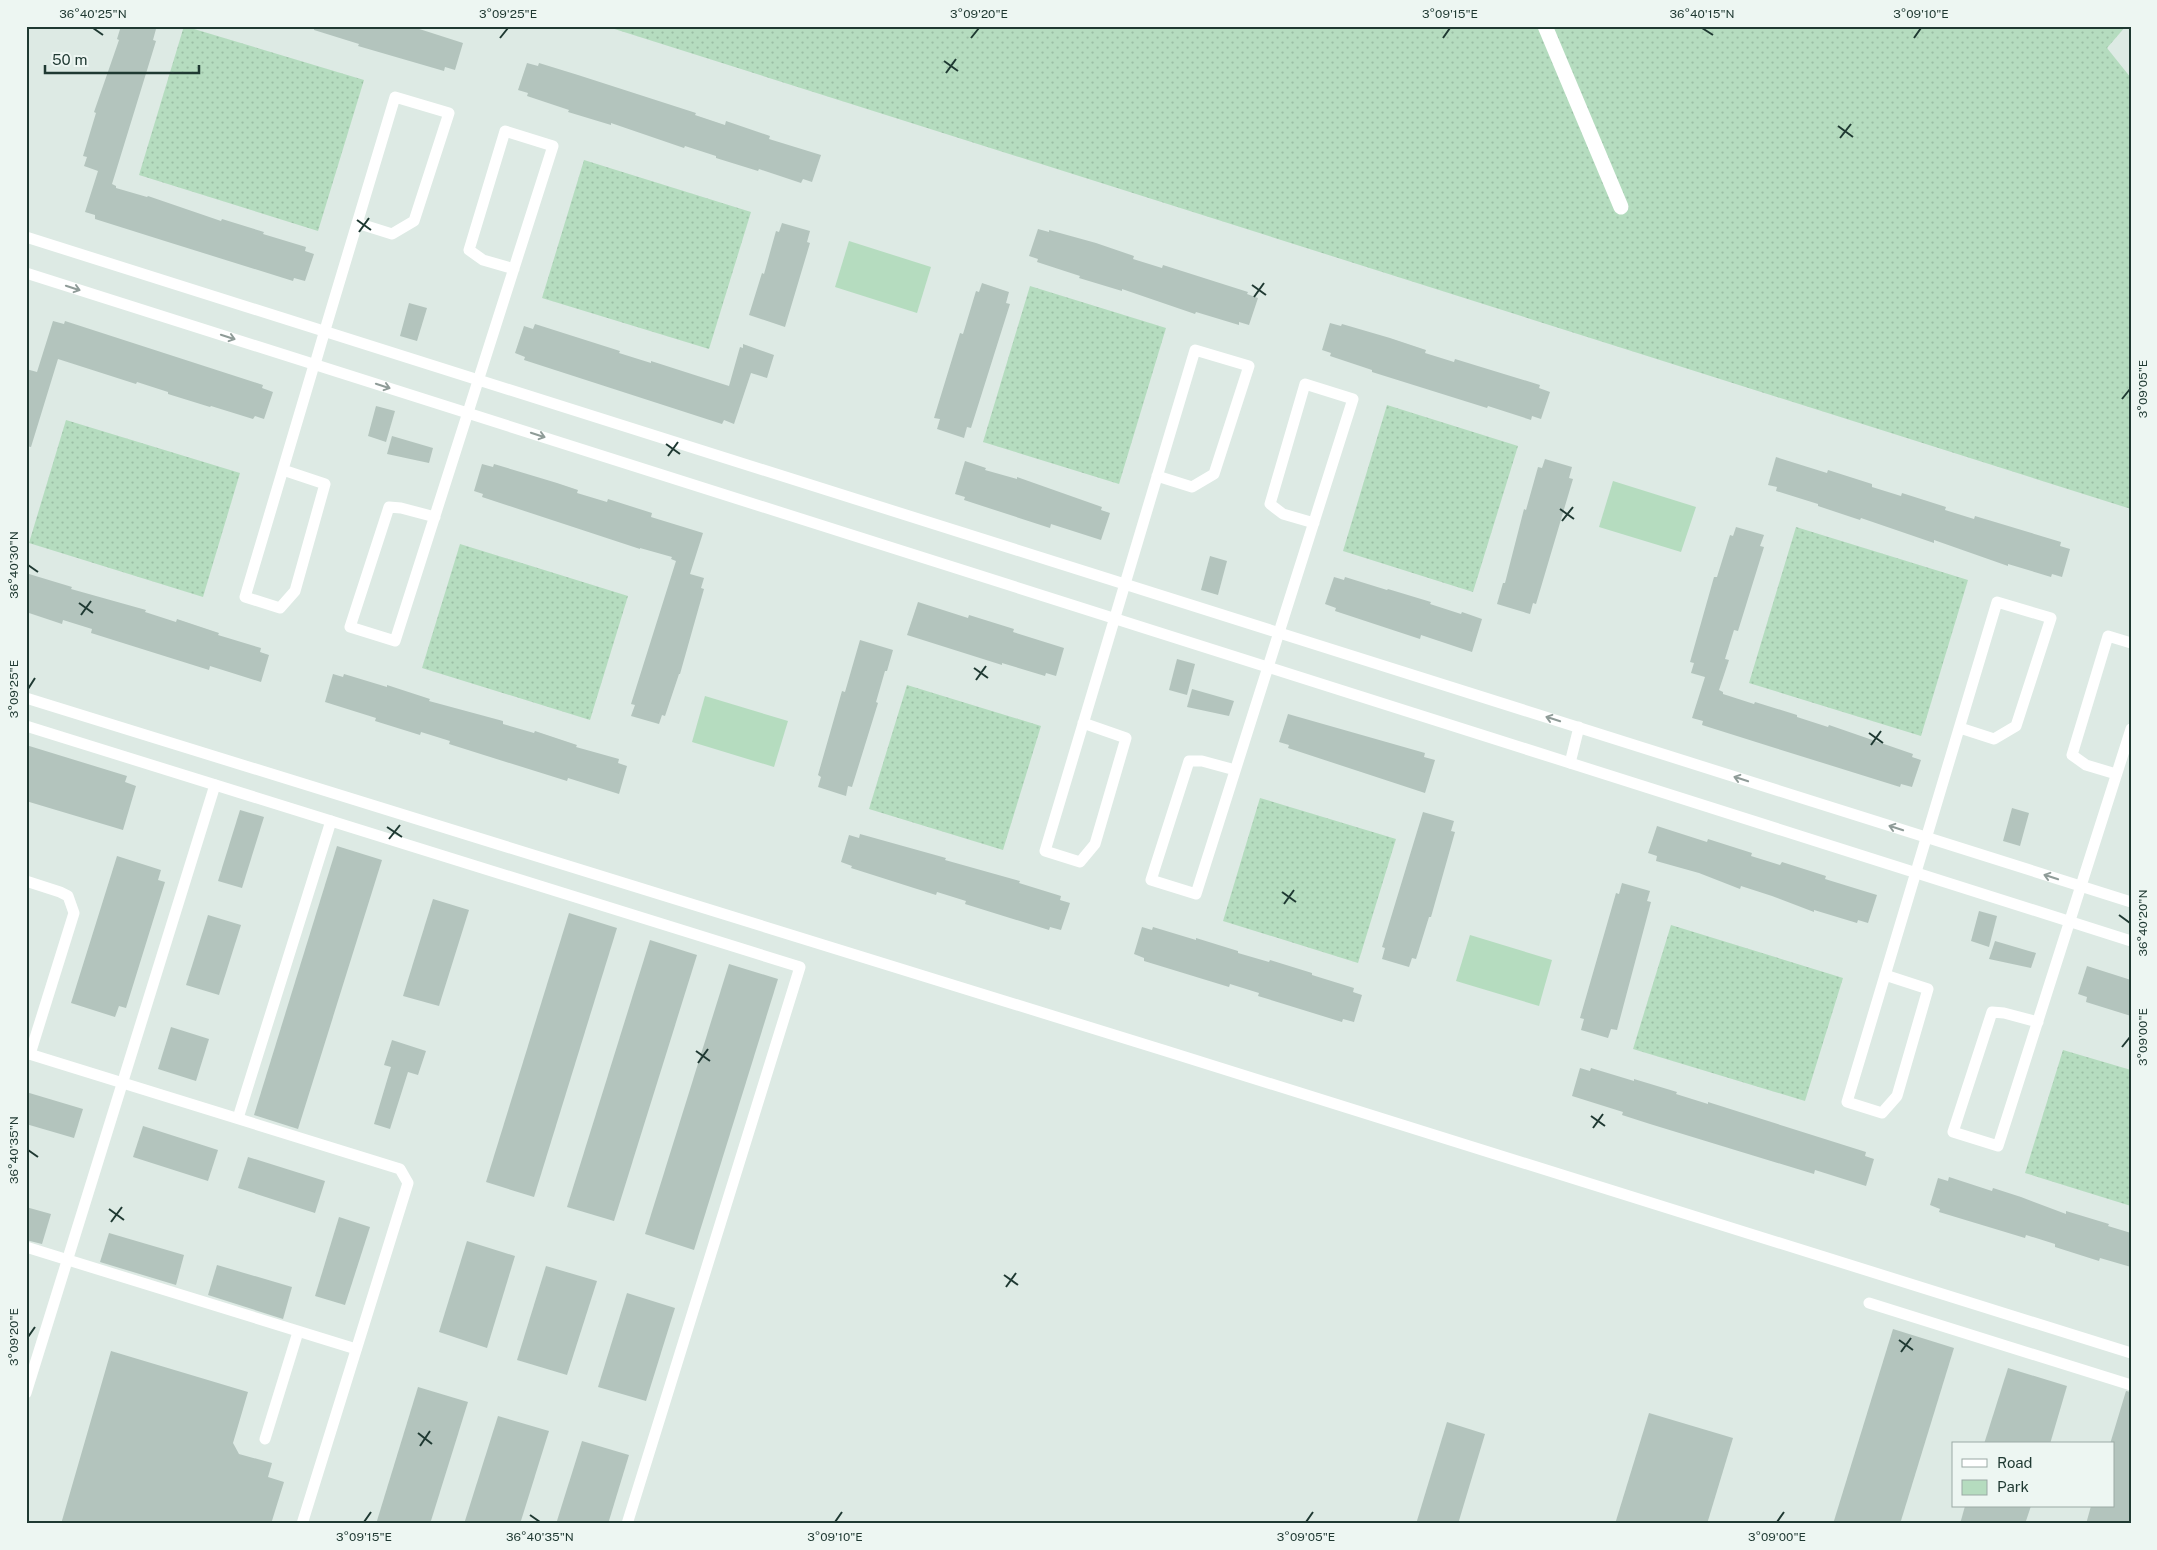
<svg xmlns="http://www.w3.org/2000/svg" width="2157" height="1550" font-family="'Public Sans',sans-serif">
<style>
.grass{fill:url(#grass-dots)}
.park{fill:#b5dcbf}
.building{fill:#b3c4bd}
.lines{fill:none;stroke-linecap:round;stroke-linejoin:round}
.lane{stroke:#fff;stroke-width:11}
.street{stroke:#fff;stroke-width:15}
.oneway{stroke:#8f9c98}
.ticks{fill:none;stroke:#1f3932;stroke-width:2}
.neatline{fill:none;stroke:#1f3932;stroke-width:2}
.ticks-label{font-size:12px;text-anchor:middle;fill:#1f3932}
</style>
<defs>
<pattern id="grass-dots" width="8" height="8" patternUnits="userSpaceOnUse" patternTransform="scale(1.25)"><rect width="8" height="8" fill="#b5dcbf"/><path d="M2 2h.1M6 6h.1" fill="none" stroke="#9bbea5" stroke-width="1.8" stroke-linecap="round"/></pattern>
</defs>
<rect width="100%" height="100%" fill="#ddeae4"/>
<g class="grass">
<polygon points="184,26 364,80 318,231 139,175"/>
<polygon points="605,26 2126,26 2107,48 2131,78 2131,509"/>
<polygon points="584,160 751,212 709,349 542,298"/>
<polygon points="1030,286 1166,328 1119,484 983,442"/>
<polygon points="1387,405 1518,446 1473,592 1343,551"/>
<polygon points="66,420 240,473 203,597 29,543"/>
<polygon points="1796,527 1968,580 1921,736 1749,683"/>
<polygon points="460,544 628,596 590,720 422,668"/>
<polygon points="907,685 1041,726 1003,850 869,809"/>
<polygon points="1260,798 1396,839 1358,963 1223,921"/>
<polygon points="1671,925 1843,978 1805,1101 1633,1049"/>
<polygon points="2063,1050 2131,1070 2131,1206 2025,1173"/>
</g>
<g class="park">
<polygon points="849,241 931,267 917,313 835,287"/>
<polygon points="1613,481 1696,507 1681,552 1599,527"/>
<polygon points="705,696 788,721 774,767 692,742"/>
<polygon points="1470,935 1552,960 1539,1006 1456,981"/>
</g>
<g class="building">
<polygon points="121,26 147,26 156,29 153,40 156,41 112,184 116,186 116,188 147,197 148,196 221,221 222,219 264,232 263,234 306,247 305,251 314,254 305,281 294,278 293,281 168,242 95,219 95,215 85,212 98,171 84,166 87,157 83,156 96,113 94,112 119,40 117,39"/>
<polygon points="314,26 410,26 463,43 455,70 445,67 444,71 358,46 359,44 314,30"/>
<polygon points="527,63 538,66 539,63 578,75 696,113 695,115 725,125 726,121 770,136 769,139 821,155 812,182 803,179 801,183 759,169 758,171 716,158 716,156 685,146 684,148 611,123 611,125 568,112 569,110 527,96 528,93 518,90"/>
<polygon points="782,223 810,231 807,242 810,243 785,327 749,315 762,273 764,274 776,231 779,232"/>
<polygon points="1038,229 1049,232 1049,230 1096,243 1134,256 1133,259 1162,268 1163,265 1248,292 1247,294 1258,298 1249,325 1239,322 1239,325 1196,312 1195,314 1122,289 1122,291 1079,278 1080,276 1037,262 1038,259 1029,256"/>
<polygon points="982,283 1009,292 1006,303 1010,304 971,428 967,427 964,438 937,429 940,419 934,418 960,333 963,334 976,291 979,292"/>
<polygon points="409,303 427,308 417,341 400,336"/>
<polygon points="53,321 64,324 65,321 263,385 262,388 273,392 264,419 255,416 253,419 211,406 210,407 168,394 168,392 137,382 136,384 58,359 31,447 26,446 26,369 37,372"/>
<polygon points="1330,323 1341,326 1342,324 1390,338 1426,350 1425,353 1454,362 1455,359 1540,385 1539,388 1550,392 1541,419 1532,416 1531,420 1488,406 1487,408 1372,372 1372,370 1330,356 1331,353 1322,350"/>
<polygon points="535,324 620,351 619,353 651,363 651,361 729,386 740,347 743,348 743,344 774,355 767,378 751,373 734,424 724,420 722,424 524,360 525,357 515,353 524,326 533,329"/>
<polygon points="376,406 395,411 386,442 368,436"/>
<polygon points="392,436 433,448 429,463 387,454"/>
<polygon points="1776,457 1827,473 1828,470 1872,484 1872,487 1901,496 1902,493 1946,507 1945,510 1974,519 1975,516 2061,542 2060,546 2070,549 2062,577 2052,574 2051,577 2008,564 2008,566 1934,540 1934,543 1861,518 1860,520 1818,506 1818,504 1776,491 1777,487 1768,485"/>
<polygon points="1545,459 1572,467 1569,478 1573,479 1536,604 1533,603 1530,614 1497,604 1503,583 1505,583 1524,509 1526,510 1538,467 1542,468"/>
<polygon points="965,461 986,468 985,470 1017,479 1017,477 1102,507 1101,510 1110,513 1101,540 1051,524 1050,528 964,500 965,497 955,494"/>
<polygon points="482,464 493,467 494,464 557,483 578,490 577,493 607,502 608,499 652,513 651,517 703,533 690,574 704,578 701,588 704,589 680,674 679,674 665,716 662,715 659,724 631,716 635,705 631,704 676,561 671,559 672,557 640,548 640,549 482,497 483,494 474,491"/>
<polygon points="1736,527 1764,535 1760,546 1764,547 1738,631 1734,630 1725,659 1729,660 1719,690 1723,692 1723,694 1754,704 1755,702 1797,715 1797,717 1828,727 1829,725 1913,754 1912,757 1921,760 1912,787 1901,784 1900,787 1775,748 1702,725 1703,721 1692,718 1705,677 1691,673 1694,663 1690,662 1714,577 1717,577 1730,535 1733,536"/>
<polygon points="1210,556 1227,561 1218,595 1201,590"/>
<polygon points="29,574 72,587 71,589 146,610 145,612 176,622 177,619 219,633 218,635 261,648 260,652 269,655 261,682 210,666 209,670 91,633 92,629 63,620 62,624 26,612 26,575 29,576"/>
<polygon points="1334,577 1344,580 1345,577 1387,590 1388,589 1431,602 1430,604 1461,614 1462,612 1482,619 1472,652 1421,635 1420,639 1335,611 1336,608 1325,604"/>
<polygon points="918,602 968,618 969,615 1014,629 1013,632 1064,648 1056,676 1046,673 1045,676 1002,663 1002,665 907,635"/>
<polygon points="860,640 893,650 887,671 885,671 876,702 878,703 852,787 848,786 846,796 818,787 821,777 818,775 842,691 845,692"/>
<polygon points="1177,659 1195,664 1187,695 1169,690"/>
<polygon points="333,674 343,677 344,674 387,687 387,685 430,699 429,701 503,721 503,724 534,733 535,731 577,745 576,747 619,759 618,763 627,766 619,794 568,778 567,781 449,744 450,741 421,732 420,735 375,721 376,718 325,702"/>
<polygon points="1192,689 1234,701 1229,716 1187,707"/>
<polygon points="1288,714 1425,753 1424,757 1435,760 1425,793 1288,748 1289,745 1279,742"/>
<polygon points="26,745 127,776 125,782 136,786 123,830 26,801"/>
<polygon points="2012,808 2029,813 2020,846 2003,841"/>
<polygon points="240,810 264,817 242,888 218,881"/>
<polygon points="1423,812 1454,821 1451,831 1455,832 1431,917 1429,917 1416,959 1412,958 1409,967 1382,959 1385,948 1382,947"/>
<polygon points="1657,826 1707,842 1708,839 1752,853 1751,856 1780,865 1782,862 1826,876 1825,879 1877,895 1868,923 1858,920 1857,923 1814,910 1814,912 1772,896 1741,886 1740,889 1699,873 1656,861 1657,856 1648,853"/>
<polygon points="860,834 946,858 945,860 1020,881 1019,883 1061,896 1060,900 1070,903 1061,930 1050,927 1049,930 965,904 966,901 937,892 936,895 851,868 852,866 841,862 849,835 859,838"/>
<polygon points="337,846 382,860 298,1129 254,1115"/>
<polygon points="117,856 161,870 158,880 165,882 126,1008 119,1006 115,1017 71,1003"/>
<polygon points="1622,883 1650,891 1647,901 1651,902 1617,1030 1611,1029 1608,1038 1581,1030 1584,1019 1580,1018 1616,893 1619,894"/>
<polygon points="433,899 469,910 439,1006 403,996"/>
<polygon points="1979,911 1997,916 1989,947 1971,941"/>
<polygon points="569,913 617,928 534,1197 486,1182"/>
<polygon points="208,915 241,925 219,995 186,985"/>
<polygon points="1142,927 1152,930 1153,927 1196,940 1196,938 1238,951 1238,953 1269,962 1270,960 1312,973 1312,975 1354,988 1353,992 1362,995 1354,1022 1343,1019 1342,1022 1258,996 1259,993 1230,984 1229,987 1144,961 1144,958 1134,954"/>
<polygon points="650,940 697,955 614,1221 567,1207"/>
<polygon points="1995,941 2036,953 2031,968 1989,959"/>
<polygon points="729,964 778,979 694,1250 645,1234"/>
<polygon points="2087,966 2131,980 2131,1016 2086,1002 2087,997 2078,994"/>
<polygon points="171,1027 209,1039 196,1081 158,1069"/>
<polygon points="392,1040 426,1051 418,1075 408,1072 390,1129 374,1124 391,1067 384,1065"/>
<polygon points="1580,1068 1590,1071 1591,1068 1634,1081 1634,1079 1677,1092 1676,1094 1708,1104 1708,1102 1866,1152 1865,1156 1874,1159 1866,1186 1815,1170 1814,1174 1650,1124 1622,1115 1623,1112 1572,1096"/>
<polygon points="26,1092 83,1109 74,1138 26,1124"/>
<polygon points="143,1126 218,1150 208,1181 133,1157"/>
<polygon points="248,1157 325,1181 315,1213 238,1188"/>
<polygon points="1949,1177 1992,1191 1993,1188 2021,1197 2066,1214 2066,1211 2109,1224 2108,1226 2131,1233 2131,1267 2100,1258 2099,1261 2055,1247 2055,1244 2026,1235 2025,1238 1939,1212 1940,1209 1930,1205 1938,1178 1948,1181"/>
<polygon points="26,1207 51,1214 42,1244 26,1240"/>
<polygon points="339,1217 370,1227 345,1305 315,1296"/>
<polygon points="109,1233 184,1255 176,1285 100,1262"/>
<polygon points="467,1241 515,1256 487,1348 439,1332"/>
<polygon points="217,1265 292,1287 283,1319 208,1295"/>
<polygon points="546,1266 597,1281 567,1375 517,1360"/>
<polygon points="627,1293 675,1308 646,1401 598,1387"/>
<polygon points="1893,1329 1954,1348 1900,1524 1833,1524"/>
<polygon points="111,1351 248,1392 233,1443 239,1454 272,1463 268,1477 284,1482 271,1524 61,1524"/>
<polygon points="2008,1368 2067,1386 2050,1444 1984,1444"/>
<polygon points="418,1387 468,1402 430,1524 376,1524"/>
<polygon points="2126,1391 2131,1392 2131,1524 2086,1524 2091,1506 2113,1506 2113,1444 2110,1444"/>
<polygon points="1649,1413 1733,1438 1707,1524 1615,1524"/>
<polygon points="498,1416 549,1431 520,1524 464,1524"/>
<polygon points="1447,1422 1485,1434 1458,1524 1416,1524"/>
<polygon points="582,1441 629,1455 608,1524 556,1524"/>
<polygon points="1965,1506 2031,1506 2025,1524 1960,1524"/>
</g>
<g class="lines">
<g class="lane">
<polyline points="26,237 2131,902"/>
<polyline points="26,273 2131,941"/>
<polyline points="283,470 325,484 295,591 280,608 245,597 314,365 315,364 325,330 395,97 449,113 414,221 392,234 357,223"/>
<polyline points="435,517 401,508 389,507 350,627 395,641 553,146 505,131 469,250 483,260 514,269"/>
<polyline points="26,698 1166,1051 2131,1353"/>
<polyline points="1083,723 1126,738 1095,844 1080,862 1045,851 1195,350 1249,366 1214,474 1192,487 1157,476"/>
<polyline points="26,726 800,967 627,1524"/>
<polyline points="1570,763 1579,727"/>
<polyline points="1235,770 1202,761 1189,761 1151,880 1196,894 1353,399 1305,384 1270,504 1283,514 1314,523"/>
<polyline points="2116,774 2086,765 2072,755 2108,636 2131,643"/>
<polyline points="26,881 60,892 68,896 74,913 30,1054"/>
<polyline points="1885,975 1928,989 1897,1096 1882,1113 1847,1102 1997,602 2051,618 2016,726 1994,739 1960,728"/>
<path d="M2038,1022l-34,-9 -12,-1 -39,120 45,14c44,-139 89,-278 133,-417"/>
<polyline points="26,1053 400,1169 408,1183 302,1524"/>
<polyline points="238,1118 331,821"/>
<polyline points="26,1247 356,1349"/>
<polyline points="1869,1303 2131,1385"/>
<polyline points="26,1393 215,785"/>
<polyline points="265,1439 298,1332"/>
</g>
<polyline class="street" points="1545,26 1621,207"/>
</g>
<defs><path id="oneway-shaft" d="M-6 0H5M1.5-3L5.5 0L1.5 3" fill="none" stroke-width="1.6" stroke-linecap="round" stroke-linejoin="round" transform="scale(1.25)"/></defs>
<g class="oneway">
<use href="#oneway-shaft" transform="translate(73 288) rotate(18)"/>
<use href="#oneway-shaft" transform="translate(228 337) rotate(18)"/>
<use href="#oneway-shaft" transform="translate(383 386) rotate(18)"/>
<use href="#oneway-shaft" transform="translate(538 435) rotate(18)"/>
<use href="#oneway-shaft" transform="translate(1553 719) rotate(-162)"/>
<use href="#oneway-shaft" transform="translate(1741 779) rotate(-162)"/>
<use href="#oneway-shaft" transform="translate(1896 828) rotate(-162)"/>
<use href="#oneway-shaft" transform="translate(2051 877) rotate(-162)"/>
</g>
<path class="ticks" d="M93,28l10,7M1702,28l11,7M500,38l8,-10M971,38l8,-10M1443,38l7,-10M1914,38l7,-10M944,61l14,10M946,73l10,-14M1838,126l15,11M1840,138l11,-14M357,220l14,10M359,232l10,-14M1252,285l14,10M1254,297l10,-14M2122,399l8,-10M666,444l14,10M668,456l10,-14M1560,509l14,10M1562,521l11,-14M28,565l10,7M79,603l14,10M81,615l10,-14M974,668l14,10M976,680l10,-14M28,689l7,-11M1869,733l14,10M1871,745l10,-14M387,827l15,10M389,839l11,-14M1282,892l14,10M1284,904l10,-14M2119,915l11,8M2122,1047l8,-10M696,1051l14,10M698,1063l10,-14M1591,1116l14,10M1593,1128l10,-14M28,1150l10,7M109,1209l15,11M111,1222l11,-15M1004,1275l14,10M1006,1287l10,-14M28,1337l7,-10M1899,1340l14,10M1901,1352l10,-14M418,1433l14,11M420,1446l10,-15M530,1515l10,7M364,1522l7,-10M835,1522l7,-10M1306,1522l7,-10M1777,1522l7,-10"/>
<rect width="2157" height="1550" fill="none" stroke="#edf6f2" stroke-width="55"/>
<rect x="1952" y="1442" width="162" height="65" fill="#edf6f2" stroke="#9baaa5"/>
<rect x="1962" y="1459" width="25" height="8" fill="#ffffff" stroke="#9baaa5"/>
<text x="1997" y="1468" font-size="15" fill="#1f3932">Road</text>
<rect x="1962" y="1480" width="25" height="15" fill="#b5dcbf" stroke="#9baaa5"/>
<text x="1997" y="1492" font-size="15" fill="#1f3932">Park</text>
<path d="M45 65v8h154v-8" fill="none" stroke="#1f3932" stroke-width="2.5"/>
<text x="52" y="65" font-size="15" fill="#1f3932" stroke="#edf6f2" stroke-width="4" paint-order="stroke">50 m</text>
<rect x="28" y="28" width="2102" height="1494" class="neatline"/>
<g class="ticks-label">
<text x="93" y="18">36°40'25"N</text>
<text x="508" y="18">3°09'25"E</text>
<text x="979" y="18">3°09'20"E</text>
<text x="1450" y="18">3°09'15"E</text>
<text x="1702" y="18">36°40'15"N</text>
<text x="1921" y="18">3°09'10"E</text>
<text transform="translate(2143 389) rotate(-90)" y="4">3°09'05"E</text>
<text transform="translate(14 565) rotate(-90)" y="4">36°40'30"N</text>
<text transform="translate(14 689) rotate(-90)" y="4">3°09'25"E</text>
<text transform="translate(2143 923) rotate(-90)" y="4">36°40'20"N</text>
<text transform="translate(2143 1037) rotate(-90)" y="4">3°09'00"E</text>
<text transform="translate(14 1150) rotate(-90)" y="4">36°40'35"N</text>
<text transform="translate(14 1337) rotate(-90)" y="4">3°09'20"E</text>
<text x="364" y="1541">3°09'15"E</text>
<text x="540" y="1541">36°40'35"N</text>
<text x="835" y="1541">3°09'10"E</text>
<text x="1306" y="1541">3°09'05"E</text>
<text x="1777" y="1541">3°09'00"E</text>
</g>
</svg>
